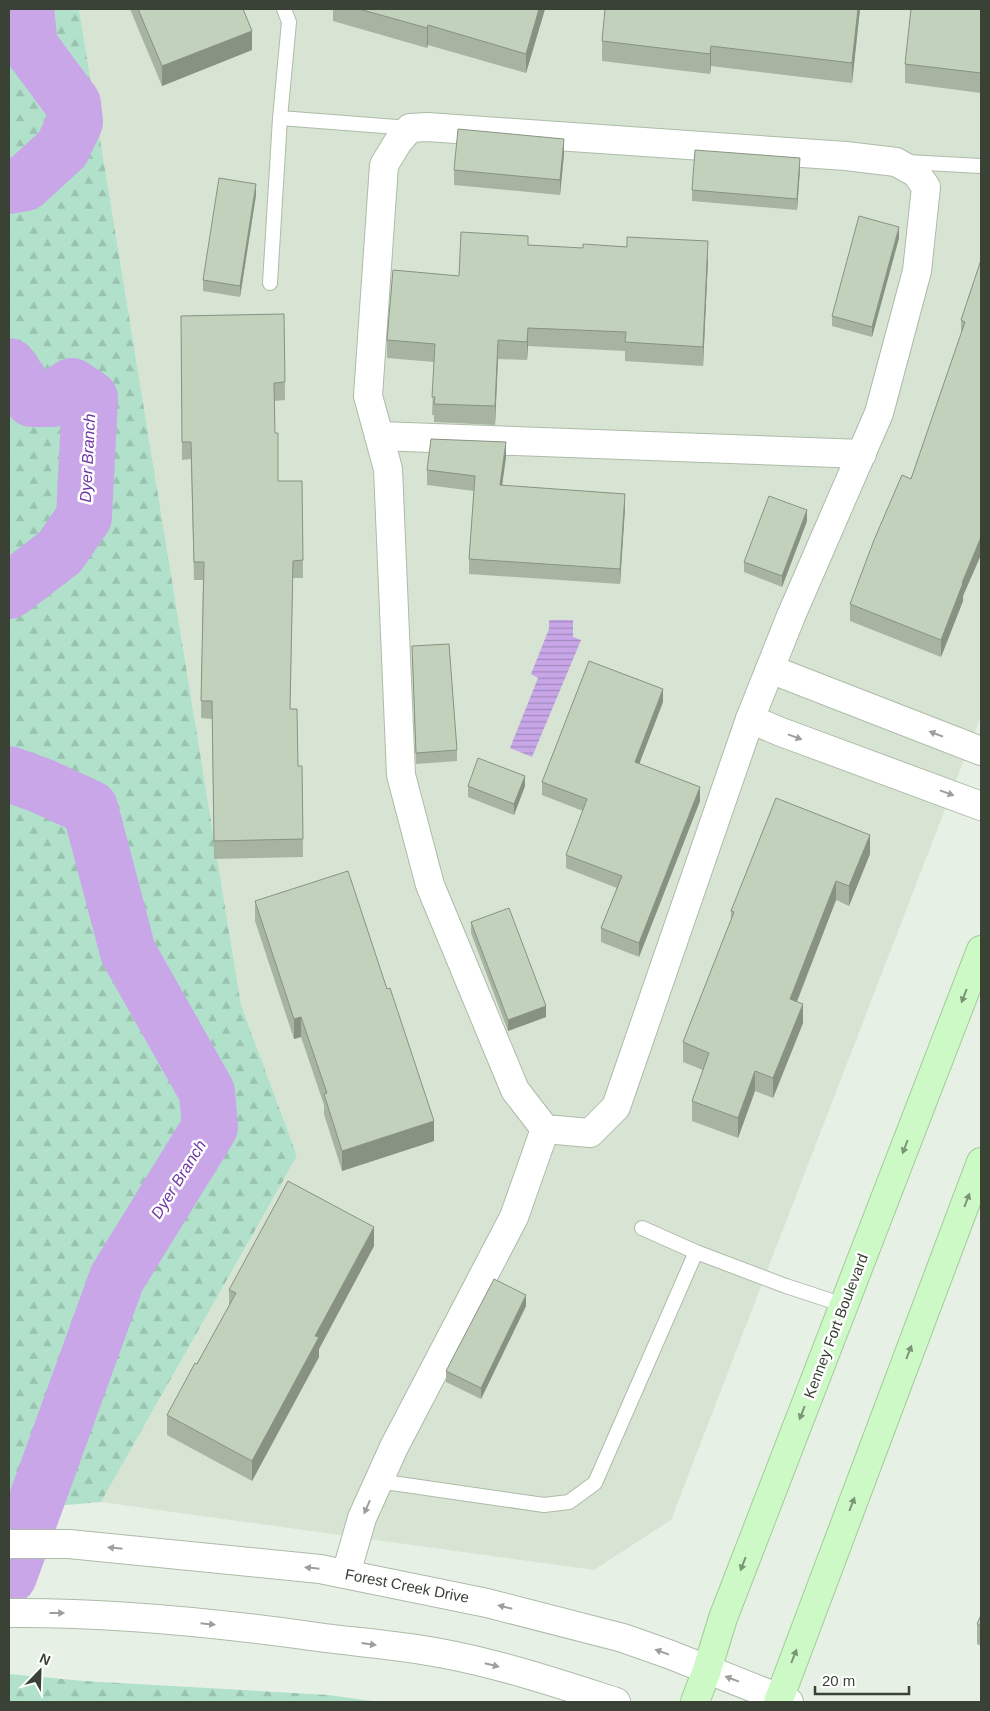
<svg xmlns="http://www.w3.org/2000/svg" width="990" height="1711" font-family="Helvetica,sans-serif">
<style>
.residential{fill:#d7e4d3}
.forest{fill:url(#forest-firs)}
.water{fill:url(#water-rules)}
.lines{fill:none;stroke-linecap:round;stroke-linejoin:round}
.river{stroke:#c8a6e8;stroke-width:56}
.service-casing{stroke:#adbba8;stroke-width:16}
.minor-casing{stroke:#adbba8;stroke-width:30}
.tertiary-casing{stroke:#adbba8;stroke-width:30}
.secondary-casing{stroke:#a1cc98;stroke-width:30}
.path{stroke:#a3bb9b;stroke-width:3;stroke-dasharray:2.5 2.5;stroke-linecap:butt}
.service{stroke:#fff;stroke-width:14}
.minor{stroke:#fff;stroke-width:28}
.tertiary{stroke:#fff;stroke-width:28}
.secondary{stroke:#cdf9c6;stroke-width:28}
.wall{fill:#a7b4a1}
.shaded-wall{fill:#889283}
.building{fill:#c2d1bb;stroke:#889283}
.oneway{fill:#9ca09a}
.oneway2{fill:#7c9476}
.labels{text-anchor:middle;stroke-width:5;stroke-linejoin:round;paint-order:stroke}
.street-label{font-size:15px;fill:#394235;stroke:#fff}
.water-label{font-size:16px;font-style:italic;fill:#7039a3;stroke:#fff}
</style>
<defs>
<pattern id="forest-firs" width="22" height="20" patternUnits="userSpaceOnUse" patternTransform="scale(1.25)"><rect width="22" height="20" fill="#b1e1cb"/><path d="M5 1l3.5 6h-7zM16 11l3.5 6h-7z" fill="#99c2af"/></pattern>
<pattern id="water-rules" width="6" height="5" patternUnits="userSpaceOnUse" patternTransform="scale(1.25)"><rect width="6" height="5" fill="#c8a6e8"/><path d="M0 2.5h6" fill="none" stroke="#a389bd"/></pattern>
</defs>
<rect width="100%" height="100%" fill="#e7f0e5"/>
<polygon class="residential" points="79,9 981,9 981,716 671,1520 594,1570 101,1502 297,1156 241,1005"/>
<g class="forest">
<polygon points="9,9 79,9 241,1005 297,1156 101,1502 9,1510 9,1305 10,1303 9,1285"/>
<polygon points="9,1674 84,1681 329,1695 379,1702 9,1702"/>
</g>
<polygon class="water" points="549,620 573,620 573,637 581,640 532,757 510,748 538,678 531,674 549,629"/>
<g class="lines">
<g class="river">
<polyline points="9,186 25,183 62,149 75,122 73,104 30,46 26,9"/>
<polyline points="9,366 32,399 52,399 72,386 90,398 84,517 60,552 9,591"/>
<polyline points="9,774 42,786 90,808 128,952 207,1092 210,1127 117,1278 9,1576"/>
</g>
<g class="service-casing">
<g id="service">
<polyline points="284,9 289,22 280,118 410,128"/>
<polyline points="907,162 981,166"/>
<polyline points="270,283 280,118"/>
<polyline points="642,1228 696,1252"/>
<polyline points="378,1481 544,1505 569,1502 595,1483 696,1252 786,1286 844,1305"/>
</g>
</g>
<g class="minor-casing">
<g id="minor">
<polygon points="427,127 846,156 896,162 916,173 926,187 917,271 879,413 791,616 750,719 616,1107 590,1133 545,1129 515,1090 430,885 401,775 388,469 368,396 384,165 398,142 410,128"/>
<polyline points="379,436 862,454"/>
<polyline points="770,669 981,751"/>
<polyline points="750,719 781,732 981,806"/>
<polyline points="346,1574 362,1518 394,1447 514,1217 545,1129"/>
</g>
</g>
<g class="tertiary-casing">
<g id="tertiary">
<polyline points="9,1544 69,1544 320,1569 487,1603 623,1638 671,1655 789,1702"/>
<path d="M9,1613c106,-1 211,10 316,25 40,5 81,8 120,16 58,11 115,30 171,48"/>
</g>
</g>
<g class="secondary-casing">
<g id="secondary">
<polyline points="695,1702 707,1670 723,1618 981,950"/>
<polyline points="778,1702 981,1162"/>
</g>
</g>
<polyline class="path" points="152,1702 152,1701"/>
<use href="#service" class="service"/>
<use href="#minor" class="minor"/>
<use href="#tertiary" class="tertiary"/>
<use href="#secondary" class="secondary"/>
</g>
<g class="wall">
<polygon points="130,9 243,9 252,50 162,86"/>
<polygon points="333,9 545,9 526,73 428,45 427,48 333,21"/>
<polygon points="860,9 852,83 711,66 710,74 602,61 602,41"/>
<polygon points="981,9 981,93 905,83 905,64"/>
<polygon points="564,154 560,195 454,185 454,170"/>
<polygon points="800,169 797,210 692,201 692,190"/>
<polygon points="256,195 240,297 203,291 203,280"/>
<polygon points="899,238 872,337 832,326 832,316"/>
<polygon points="528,245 708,260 703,366 625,361 625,351 528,346 527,360 498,359 495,425 434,422 434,415 432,415 434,362 387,358 387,340 459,276"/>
<polygon points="981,260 963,601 941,657 850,621 850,604 911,479 961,335 961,320"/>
<polygon points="284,314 285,400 274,401 275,433 278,481 302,481 303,578 293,578 290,709 298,766 302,766 303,857 214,859 212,719 201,718 203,580 194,580 191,459 182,460 181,316"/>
<polygon points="506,457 502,485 625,508 620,584 469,574 469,559 474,491 427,485 427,470"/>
<polygon points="807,521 782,587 744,572 744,562"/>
<polygon points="412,646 457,750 457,761 416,764"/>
<polygon points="663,702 639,764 700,801 639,957 601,942 601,928 617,888 566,868 566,855 583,811 542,795 542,782"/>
<polygon points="468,786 525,786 514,815 468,797"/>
<polygon points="870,854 849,906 836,900 797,1002 803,1023 773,1098 755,1091 738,1138 692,1121 692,1101 703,1070 683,1062 683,1042 731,921 731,911"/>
<polygon points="255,901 434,1141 342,1171 324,1114 324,1105 301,1037 294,1039 255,921"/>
<polygon points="471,922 546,1017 508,1031 471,933"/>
<polygon points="374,1246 319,1349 319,1357 252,1481 167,1435 167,1415 197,1364 229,1306 229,1290"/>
<polygon points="526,1306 481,1399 446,1382 446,1371"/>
<polygon points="981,1615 981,1646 977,1644 977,1624"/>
</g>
<g class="shaded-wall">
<polygon points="539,9 545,9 526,73 526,54"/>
<polygon points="858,9 860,9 852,83 852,63"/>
<polygon points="428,25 428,45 427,48 427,28"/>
<polygon points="252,31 252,50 162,86 162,66"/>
<polygon points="711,46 711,66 710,74 710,54"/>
<polygon points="564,139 564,154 560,195 560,180"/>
<polygon points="800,158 800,169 797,210 797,199"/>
<polygon points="256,184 256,195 240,297 240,286"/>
<polygon points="899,227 899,238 872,337 872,327"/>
<polygon points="708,241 708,260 703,366 703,347"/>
<polygon points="528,328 528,346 527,360 527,342"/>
<polygon points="498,340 498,359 495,425 495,406"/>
<polygon points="506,442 506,457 500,500 500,485"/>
<polygon points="625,494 625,508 620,584 620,569"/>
<polygon points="807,510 807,521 782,587 782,576"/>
<polygon points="981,537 981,555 963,596 963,601 941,657 941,640 962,583"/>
<polygon points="663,689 663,702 635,775 635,762"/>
<polygon points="525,776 525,786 514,815 514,804"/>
<polygon points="700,787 700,801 639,957 639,943"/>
<polygon points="870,835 870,854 849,906 849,886"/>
<polygon points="836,881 836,900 790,1019 790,999"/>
<polygon points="803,1004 803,1023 773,1098 773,1078"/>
<polygon points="546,1006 546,1017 508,1031 508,1020"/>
<polygon points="301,1017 301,1037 294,1039 294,1019"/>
<polygon points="755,1071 755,1091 738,1138 738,1118"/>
<polygon points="434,1121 434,1141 342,1171 342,1151"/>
<polygon points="374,1227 374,1246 319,1349 319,1357 252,1481 252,1461 315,1336"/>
<polygon points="526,1295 526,1306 481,1399 481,1388"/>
</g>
<g class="building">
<polygon points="138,9 243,9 252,31 162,66"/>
<polygon points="359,9 539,9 526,54 428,25 427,28"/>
<polygon points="605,9 858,9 852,63 711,46 710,54 602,41"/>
<polygon points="911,9 981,9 981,73 905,64"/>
<polygon points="458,129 564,139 560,180 454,170"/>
<polygon points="695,150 800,158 797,199 692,190"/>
<polygon points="219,178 256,184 240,286 203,280"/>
<polygon points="859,216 899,227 872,327 832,316"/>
<polygon points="461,232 528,236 528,245 583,248 583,244 627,247 627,237 708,241 703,347 625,342 626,332 528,328 527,342 498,340 495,406 434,404 435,397 432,397 435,344 387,340 393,270 459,276"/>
<polygon points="981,260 981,537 962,583 963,583 941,640 850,604 874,540 902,475 911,479 965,322 961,320"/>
<polygon points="284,314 285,382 274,383 275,433 278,433 278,481 302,481 303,560 293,561 290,709 297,709 298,766 302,766 303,839 214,841 212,701 201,701 204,562 194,562 191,442 182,442 181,316"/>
<polygon points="431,439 506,442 500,485 625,494 620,569 469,559 475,476 427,470"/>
<polygon points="769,496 807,510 782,576 744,562"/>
<polygon points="449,644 457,750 416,753 412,646"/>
<polygon points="589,661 663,689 635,762 700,787 639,943 601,928 622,876 566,855 587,799 542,782"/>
<polygon points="478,758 525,776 514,804 468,786"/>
<polygon points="776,798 870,835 849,886 836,881 790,999 803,1004 773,1078 755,1071 738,1118 692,1101 709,1053 683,1042 734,912 731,911"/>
<polygon points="348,871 387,989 390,988 434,1121 342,1151 324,1094 327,1093 301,1017 294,1019 255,901"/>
<polygon points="509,908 546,1006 508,1020 471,922"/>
<polygon points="288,1181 374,1227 315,1336 319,1337 252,1461 167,1415 195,1363 197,1364 236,1293 229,1290"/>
<polygon points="494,1279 526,1295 481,1388 446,1371"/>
<polygon points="981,1615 981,1626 977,1624"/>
</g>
<defs><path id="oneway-solid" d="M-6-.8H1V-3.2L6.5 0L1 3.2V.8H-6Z" transform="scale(1.25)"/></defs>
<g class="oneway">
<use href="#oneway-solid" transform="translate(936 734) rotate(-159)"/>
<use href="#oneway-solid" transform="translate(795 737) rotate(20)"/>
<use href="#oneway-solid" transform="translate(947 793) rotate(20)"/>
<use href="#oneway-solid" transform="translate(367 1507) rotate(114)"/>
<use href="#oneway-solid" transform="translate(115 1548) rotate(-174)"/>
<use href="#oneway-solid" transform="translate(312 1568) rotate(-174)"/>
<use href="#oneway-solid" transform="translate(505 1607) rotate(-166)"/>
<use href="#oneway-solid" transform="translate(57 1613)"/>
<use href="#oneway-solid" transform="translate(208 1624) rotate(6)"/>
<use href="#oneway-solid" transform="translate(369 1644) rotate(8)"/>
<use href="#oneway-solid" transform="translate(662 1652) rotate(-160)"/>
<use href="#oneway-solid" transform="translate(492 1665) rotate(14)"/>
<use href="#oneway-solid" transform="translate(732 1679) rotate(-159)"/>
</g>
<g class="oneway2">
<use href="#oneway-solid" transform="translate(964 996) rotate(111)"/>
<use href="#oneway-solid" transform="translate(905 1147) rotate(111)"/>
<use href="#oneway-solid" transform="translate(967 1200) rotate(-69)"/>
<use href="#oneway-solid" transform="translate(909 1352) rotate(-69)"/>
<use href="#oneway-solid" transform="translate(802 1413) rotate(111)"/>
<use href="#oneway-solid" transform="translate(852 1504) rotate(-69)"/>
<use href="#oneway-solid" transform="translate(743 1564) rotate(111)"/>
<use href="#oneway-solid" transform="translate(794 1656) rotate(-69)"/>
</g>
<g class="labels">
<g class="street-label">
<text transform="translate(836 1326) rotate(-69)" y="5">Kenney Fort Boulevard</text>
<text transform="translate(407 1586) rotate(11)" y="5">Forest Creek Drive</text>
</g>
<g class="water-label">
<text transform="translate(87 458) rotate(-87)" y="6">Dyer Branch</text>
<text transform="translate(178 1179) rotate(-58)" y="6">Dyer Branch</text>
</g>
</g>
<rect width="990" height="1711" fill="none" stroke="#394235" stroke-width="20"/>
<g transform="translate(40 1671) rotate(23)" stroke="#ffffff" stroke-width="4" paint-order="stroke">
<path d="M0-4L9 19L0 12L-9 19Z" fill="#394235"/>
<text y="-8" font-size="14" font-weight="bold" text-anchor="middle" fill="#394235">N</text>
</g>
<path d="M815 1686v8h94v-8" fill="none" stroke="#394235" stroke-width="2.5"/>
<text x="822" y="1686" font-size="15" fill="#394235" stroke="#ffffff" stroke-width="4" paint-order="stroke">20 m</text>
</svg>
